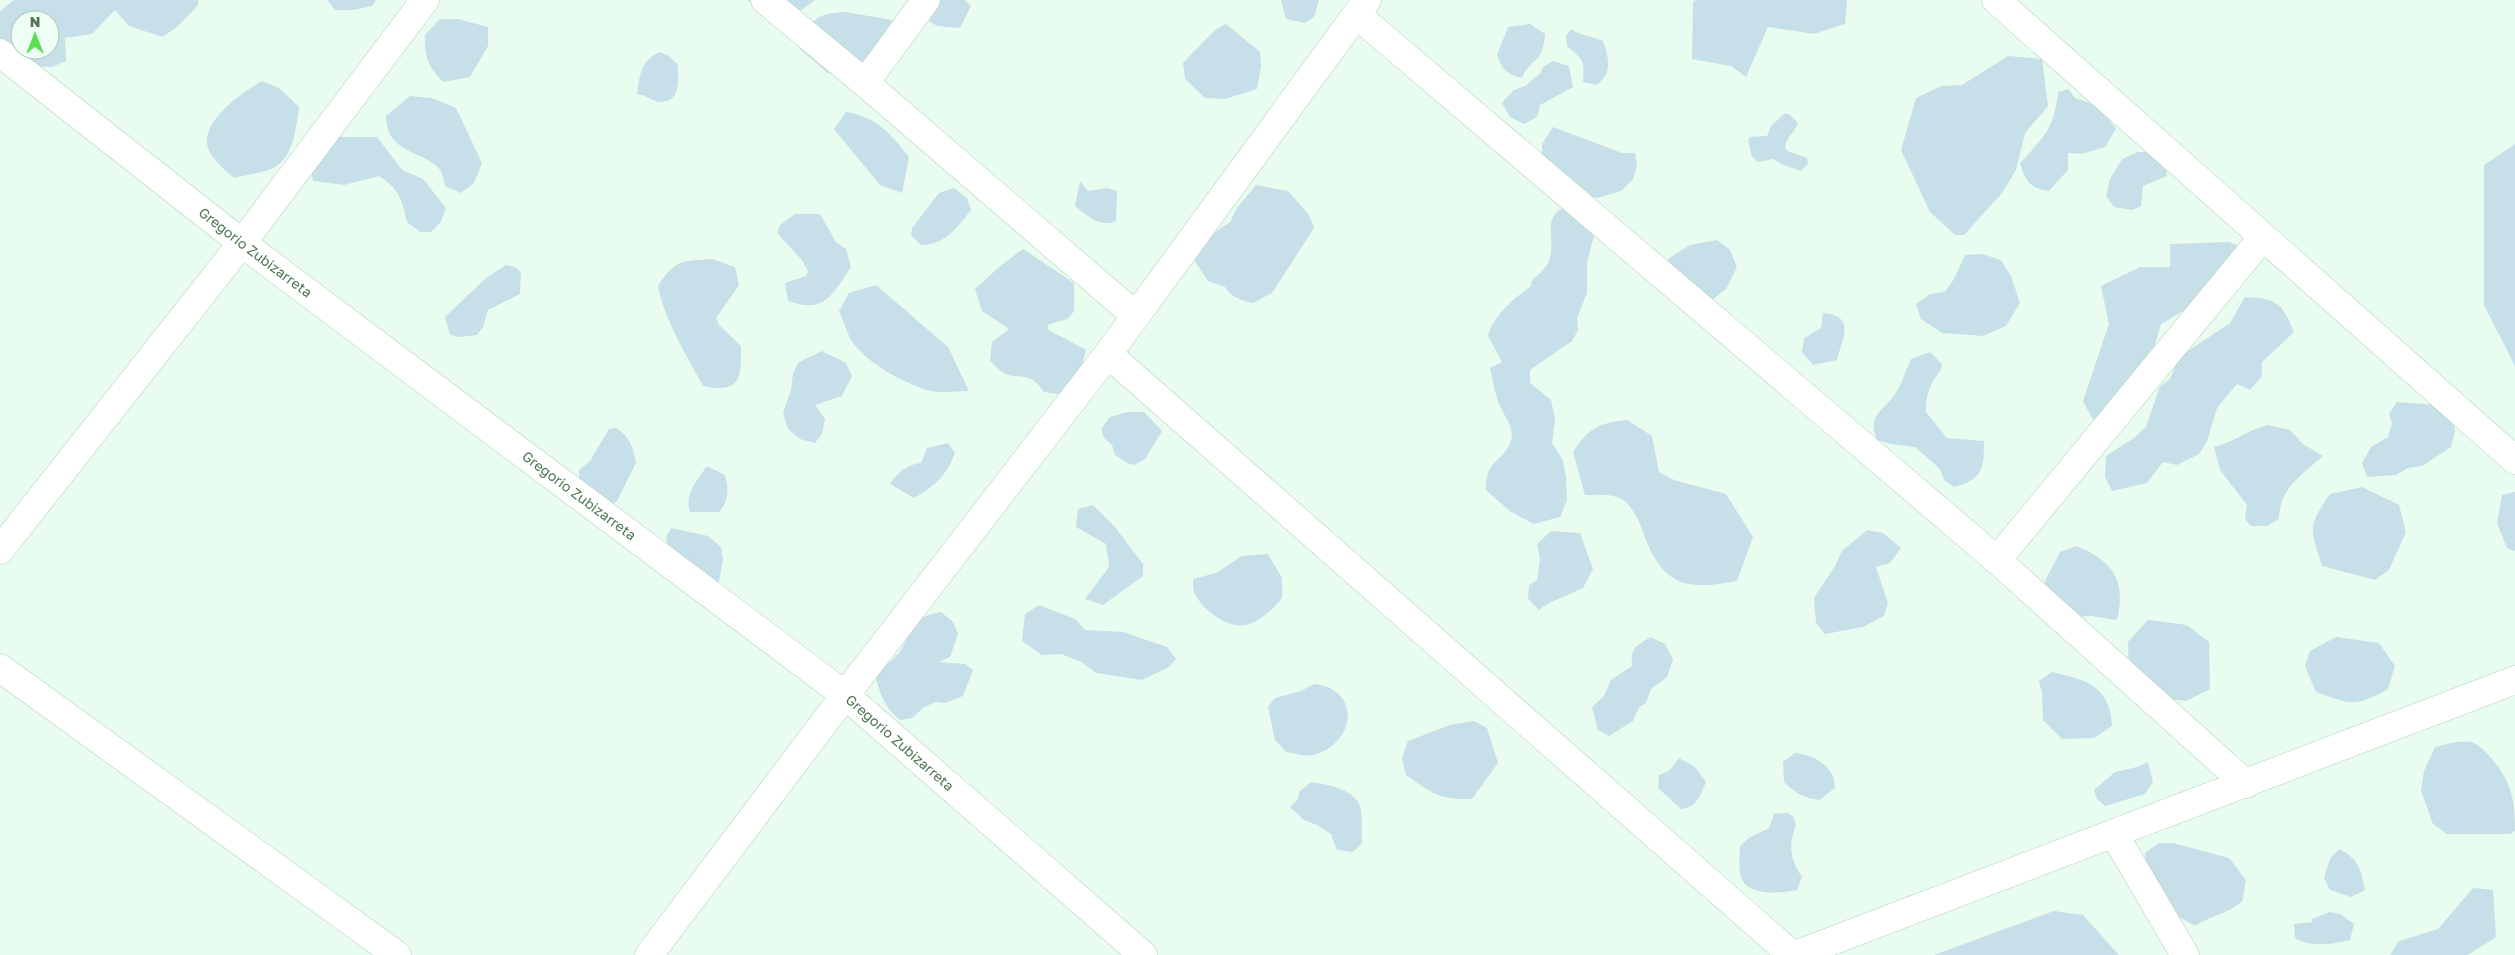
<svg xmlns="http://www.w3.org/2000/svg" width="2515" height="955" font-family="'Golos Text',sans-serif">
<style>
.green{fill:#c7dfe9;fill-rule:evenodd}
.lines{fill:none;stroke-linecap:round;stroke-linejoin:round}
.minor-casing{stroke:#b1d0b6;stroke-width:29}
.minor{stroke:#fff;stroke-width:28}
.labels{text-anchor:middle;stroke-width:4;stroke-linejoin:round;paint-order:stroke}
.street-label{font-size:14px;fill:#4d764f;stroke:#effef4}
</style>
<rect width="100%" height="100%" fill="#e8fcef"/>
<g class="green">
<path d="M14,0h184v5l-22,23 -14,9 -33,-11 -14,-16 -23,24 -27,4 1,23 -14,6 -33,-1 -19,-14v-41zM20,20h30v30h-30z"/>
<polygon points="327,0 376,0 372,6 353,10 335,10"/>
<polygon points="747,0 815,0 799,12 761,9"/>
<polygon points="927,0 965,0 971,6 960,28 937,26 921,16"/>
<polygon points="1281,0 1319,0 1314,17 1305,23 1286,19"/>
<polygon points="1696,0 1847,0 1847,2 1845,24 1814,34 1768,27 1746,77 1731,66 1692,59 1693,2"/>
<path d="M845,12l47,8 -29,60 -35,-7 -28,-24c13,-28 11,-35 45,-37z"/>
<path d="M440,19h18l30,8v19l-18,31 -27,5c-15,-16 -19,-25 -18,-47z"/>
<polygon points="1226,24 1260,52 1261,67 1257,89 1225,99 1205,98 1185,79 1183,63 1215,30"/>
<path d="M1530,24l15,10c-2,31 -14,22 -23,44 -15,-3 -20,-9 -25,-23l11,-28z"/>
<path d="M1571,29c10,7 20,7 32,12 6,17 10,33 -7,44l-13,-3c2,-22 0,-22 -16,-36l-1,-10z"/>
<path d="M659,52l10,4 9,9c0,12 3,31 -11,36 -4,1 -8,2 -12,0 -7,-3 -10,-6 -18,-7 3,-19 3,-32 22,-42z"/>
<polygon points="2008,56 2042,59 2048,106 2025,133 2016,170 2002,193 1964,235 1955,235 1930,212 1901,150 1916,98 1941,86 1962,85"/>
<polygon points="1553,61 1569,66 1573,87 1540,105 1537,117 1524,124 1510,117 1502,103 1514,90 1525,86 1540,74 1543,67"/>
<path d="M262,81l17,7 20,19c-3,20 -5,49 -24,60 -11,6 -29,8 -41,11 -9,-8 -25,-21 -27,-34 -3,-25 36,-52 55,-63z"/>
<path d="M2068,89l7,9 24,8 17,23 -11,18 -23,7 -14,-1v17l-19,21c-19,-2 -24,-11 -29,-28 25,-27 34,-34 38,-71z"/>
<path d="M410,96l22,2 24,10 26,55 -8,20 -13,10 -16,-7c-1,-4 -2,-11 -4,-15 -15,-21 -55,-16 -55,-55z"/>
<path d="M846,112c31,5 45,22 63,45l-7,36 -22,-8 -46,-56z"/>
<path d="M1784,114h5l9,9c-3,10 -12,13 -13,25l3,3 19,7 1,6 -7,7 -20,-7 -8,-5 -15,3 -6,-5 -4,-17 2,-3 17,-1 4,-10z"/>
<polygon points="1553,127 1622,153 1635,153 1637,166 1633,179 1621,191 1597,198 1561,189 1542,158 1542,144"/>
<path d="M338,137h39l25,33 21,9 23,29 -5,14 -10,10h-11l-13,-10c-5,-23 -8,-33 -28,-46l-35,9 -31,-4 -2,-11z"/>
<polygon points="2515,144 2515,366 2484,305 2484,165"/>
<polygon points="2138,152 2152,152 2164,158 2167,176 2143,186 2141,206 2132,210 2114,207 2106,196 2110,179 2122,159"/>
<path d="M1080,181l8,10 19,-3 10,3 -1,30c-17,7 -28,-5 -41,-15z"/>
<path d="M1256,185l32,6 21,24 5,13 -42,65 -19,10c-10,-2 -23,-6 -28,-16l-17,-6 -18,-27 11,-12 29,-20 7,-14z"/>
<path d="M954,188l13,10 4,12c-14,18 -26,35 -50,35l-10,-10 1,-7 27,-35z"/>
<path d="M1576,200l28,26 -10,10 -7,26v31l-10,25 1,12 -6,11 -42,29v13l21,17 4,19 -3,24 11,17 3,18 1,22 -7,17 -26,7 -23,-12 -25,-22c-1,-30 16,-27 24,-47 6,-14 -5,-25 -10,-37 -5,-11 -7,-26 -10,-38l12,-6 -14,-26c6,-22 26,-37 43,-50v-4c5,-6 16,-14 18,-21 9,-31 -13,-42 27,-61z"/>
<path d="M795,214h25l16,28 10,7 5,18c-19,28 -26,47 -63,34l-3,-18 21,-7 2,-5 -6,-11 -25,-27 3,-8z"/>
<polygon points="1717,240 1730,250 1737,267 1726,289 1708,303 1668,279 1668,259 1690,245"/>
<polygon points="2229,242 2247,250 2250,271 2161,324 2137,406 2109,436 2092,418 2083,401 2109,324 2101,286 2140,267 2170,267 2170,244"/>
<path d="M1023,249l51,34v28l-6,8 -19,5 -2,5 39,21 -8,29 -20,15 -14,-2c-16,-24 -25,-10 -42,-20 -4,-2 -8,-8 -12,-11l2,-19 17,-13 -27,-18 -7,-22 24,-22z"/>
<polygon points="1982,254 2001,260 2011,276 2020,303 2006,326 1983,336 1942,333 1921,319 1916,304 1930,294 1945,292 1954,279 1965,255"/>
<path d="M712,259l23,8 4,18 -23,33 3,7 22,21c0,31 1,48 -38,40 -16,-30 -39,-67 -45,-100 17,-27 25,-25 54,-27z"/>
<polygon points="506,265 515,267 521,272 520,294 488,310 483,327 477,335 458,337 450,335 445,317 486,278"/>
<path d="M876,285l72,62 21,44c-12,0 -31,3 -42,-1 -26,-9 -56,-24 -74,-47 -6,-9 -9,-22 -14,-32l10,-18z"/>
<path d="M2245,297c32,1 37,6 49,35l-32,30v14l-12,14 -13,-6 -20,24 -10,33 -8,13 -22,11 -14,-3 -16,21 -35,8 -7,-14 1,-21 28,-18 12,-11 14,-41 10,-7 9,-22 51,-34z"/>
<path d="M1823,313c33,3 20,24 14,47l-24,5 -11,-13 2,-14 17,-10z"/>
<polygon points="822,351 846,363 852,376 842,396 815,405 825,419 822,434 815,443 800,439 788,429 783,413 791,390 793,373 799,362"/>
<path d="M1930,352l12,12c0,8 -7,12 -10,19 -5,10 -6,18 -6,29l21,26 37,3c0,28 -1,38 -30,46l-10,-7 -4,-11 -25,-22 -25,-3 -13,-4c-11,-26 8,-30 19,-47 6,-10 10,-23 15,-34z"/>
<polygon points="2397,402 2437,405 2451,409 2455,431 2451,447 2422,466 2408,468 2396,475 2367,477 2362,463 2371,447 2388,437 2392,423 2389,414"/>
<polygon points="1127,412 1144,412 1162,431 1145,459 1134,465 1127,463 1115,455 1112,445 1104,438 1101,429 1110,417"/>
<path d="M1627,420l25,16 7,36 15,8 52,14 27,43 -16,44c-50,10 -74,5 -93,-46 -4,-12 -10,-27 -21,-35 -10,-7 -27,-5 -38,-5l-12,-43c16,-24 25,-29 54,-32z"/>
<path d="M2268,425l22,5 13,14 20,12c-21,19 -44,32 -44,63l-12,7h-16l-6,-7 2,-14 -27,-35 -6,-23c20,-5 35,-18 54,-22z"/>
<path d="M616,428c13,8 18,20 20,35l-19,38 -10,7 -28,-16v-22l11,-9 19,-32z"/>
<path d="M948,443l7,10c-8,22 -21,34 -41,45l-24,-14c8,-11 17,-20 31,-21l6,-15z"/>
<path d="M707,466l18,9c4,14 4,25 -6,37h-29c-6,-18 7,-31 17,-46z"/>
<path d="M2362,487l37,18 7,27 -17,38 -14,10 -53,-14c-12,-39 -15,-38 8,-72z"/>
<polygon points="2515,492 2515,551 2507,548 2497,523 2502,495"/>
<polygon points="1093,505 1115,527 1143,564 1143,576 1103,605 1085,599 1109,567 1106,544 1076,527 1078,509"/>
<polygon points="671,528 708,536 721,547 723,560 719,581 715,582 669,553 666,537"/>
<polygon points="1867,530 1883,533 1901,548 1890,563 1876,567 1888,603 1884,616 1863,627 1825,634 1816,623 1814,598 1835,566 1842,551"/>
<polygon points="1551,531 1580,533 1593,569 1583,588 1547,604 1539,610 1528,599 1529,585 1537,580 1540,559 1537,544"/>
<path d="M2076,546c36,14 51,35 41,74l-26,-4 -16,1 -30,-18v-18l15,-29z"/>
<path d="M1268,554l14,24v20c-9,11 -19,21 -33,26 -18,7 -46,-13 -54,-30 -2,-4 -2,-11 -2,-15l23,-6 26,-17z"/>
<polygon points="1039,605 1075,619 1085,630 1123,632 1167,647 1176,659 1169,667 1142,680 1096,673 1082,662 1061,654 1042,655 1022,641 1025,614"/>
<path d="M941,612l12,10 5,12 -8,23 -11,5 26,2 8,6 -10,26 -18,7 -9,-1 -12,5 -12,11 -12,2c-15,-11 -21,-28 -25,-46 8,-7 20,-15 26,-24 14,-25 7,-31 40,-38z"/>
<polygon points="2148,620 2187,625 2209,642 2210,689 2186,701 2138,696 2129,678 2128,642"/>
<path d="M1650,637l15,7 8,15 -6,18 -16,12 -5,14 -7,4 -6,14 -24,15 -11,-6 -6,-23 12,-11 7,-16 21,-14c-1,-20 4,-19 18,-29z"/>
<path d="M2336,637l43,6 16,23 -7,23c-34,19 -37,15 -72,3l-11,-26 5,-15z"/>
<path d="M2052,672c35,8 58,14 60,54l-18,12 -32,1 -19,-19 -1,-27 -3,-12z"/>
<path d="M1314,684c48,5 42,60 -1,71 -8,2 -19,-2 -27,-3l-11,-12 -7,-33 7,-9 26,-7z"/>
<path d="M1474,721l13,7 11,35 -26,36c-33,1 -40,-6 -66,-24l-4,-17 6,-17 42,-16z"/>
<path d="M2455,742c5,0 11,-1 16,0 7,1 16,11 21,17 20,25 23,40 23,72l-5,3h-63l-14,-10 -12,-33 3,-20 11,-24z"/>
<path d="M1795,753c19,2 40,13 40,35l-16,12c-15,-2 -24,-7 -35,-18l-1,-20z"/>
<path d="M1679,758l16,9 11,15c-6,14 -9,25 -25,27l-23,-21 1,-13 11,-5z"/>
<polygon points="2148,762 2153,782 2145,794 2105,806 2097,799 2094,790 2115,772 2137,767"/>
<path d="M1311,782c15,2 43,7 49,24 3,10 1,26 2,37l-9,9 -16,-2 -6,-16 -14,-9 -13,-5 -14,-13 8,-8 1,-7z"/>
<path d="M1787,813l6,3 3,9c-8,21 -6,34 6,52l-5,13c-16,3 -49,7 -56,-13 -3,-9 -1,-22 -1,-31l9,-8 20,-10 5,-14z"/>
<path d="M2159,843h14l56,15 17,22 -4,22c-18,13 -30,13 -47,24l-41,-23 -6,-11 -3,-39z"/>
<path d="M2339,849c21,11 21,19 26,41l-14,7 -21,-7 -6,-12 6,-19z"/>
<polygon points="2473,888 2493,890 2496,937 2468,955 2390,955 2399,941 2438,929"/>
<polygon points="2054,911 2083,915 2119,955 1934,955"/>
<path d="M2330,912l10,2 14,10 -4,16c-17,4 -39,8 -55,-2l-1,-14 18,-2v-3z"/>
</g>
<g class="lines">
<g class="minor-casing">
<g id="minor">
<polyline points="765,0 865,83 1136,316"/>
<polyline points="1996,0 2515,460"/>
<polyline points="1357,15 1997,560 2246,784"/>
<path id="s1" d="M0,53l242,190 603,452 298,260"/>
<polyline points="865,83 926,0"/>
<polyline points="1108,354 1792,955"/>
<polyline points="0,550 242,243 425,0"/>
<polyline points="1997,560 2263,237"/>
<polyline points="0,668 397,955"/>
<polyline points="2114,834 2185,955"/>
<polyline points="649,955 845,695 1108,354 1367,0"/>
<polyline points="1795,955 2515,680"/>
</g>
</g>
<use href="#minor" class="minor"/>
</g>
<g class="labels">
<g class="street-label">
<text dy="5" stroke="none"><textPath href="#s1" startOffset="324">Gregorio Zubizarreta</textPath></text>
<text dy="5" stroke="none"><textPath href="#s1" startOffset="729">Gregorio Zubizarreta</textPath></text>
<text dy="5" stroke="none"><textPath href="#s1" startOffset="1134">Gregorio Zubizarreta</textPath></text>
</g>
</g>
<g transform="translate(35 35)"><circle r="24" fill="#effef4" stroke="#aec8b2"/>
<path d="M0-4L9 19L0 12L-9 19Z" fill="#5be152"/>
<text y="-8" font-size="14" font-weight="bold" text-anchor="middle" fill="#4d764f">N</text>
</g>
</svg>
